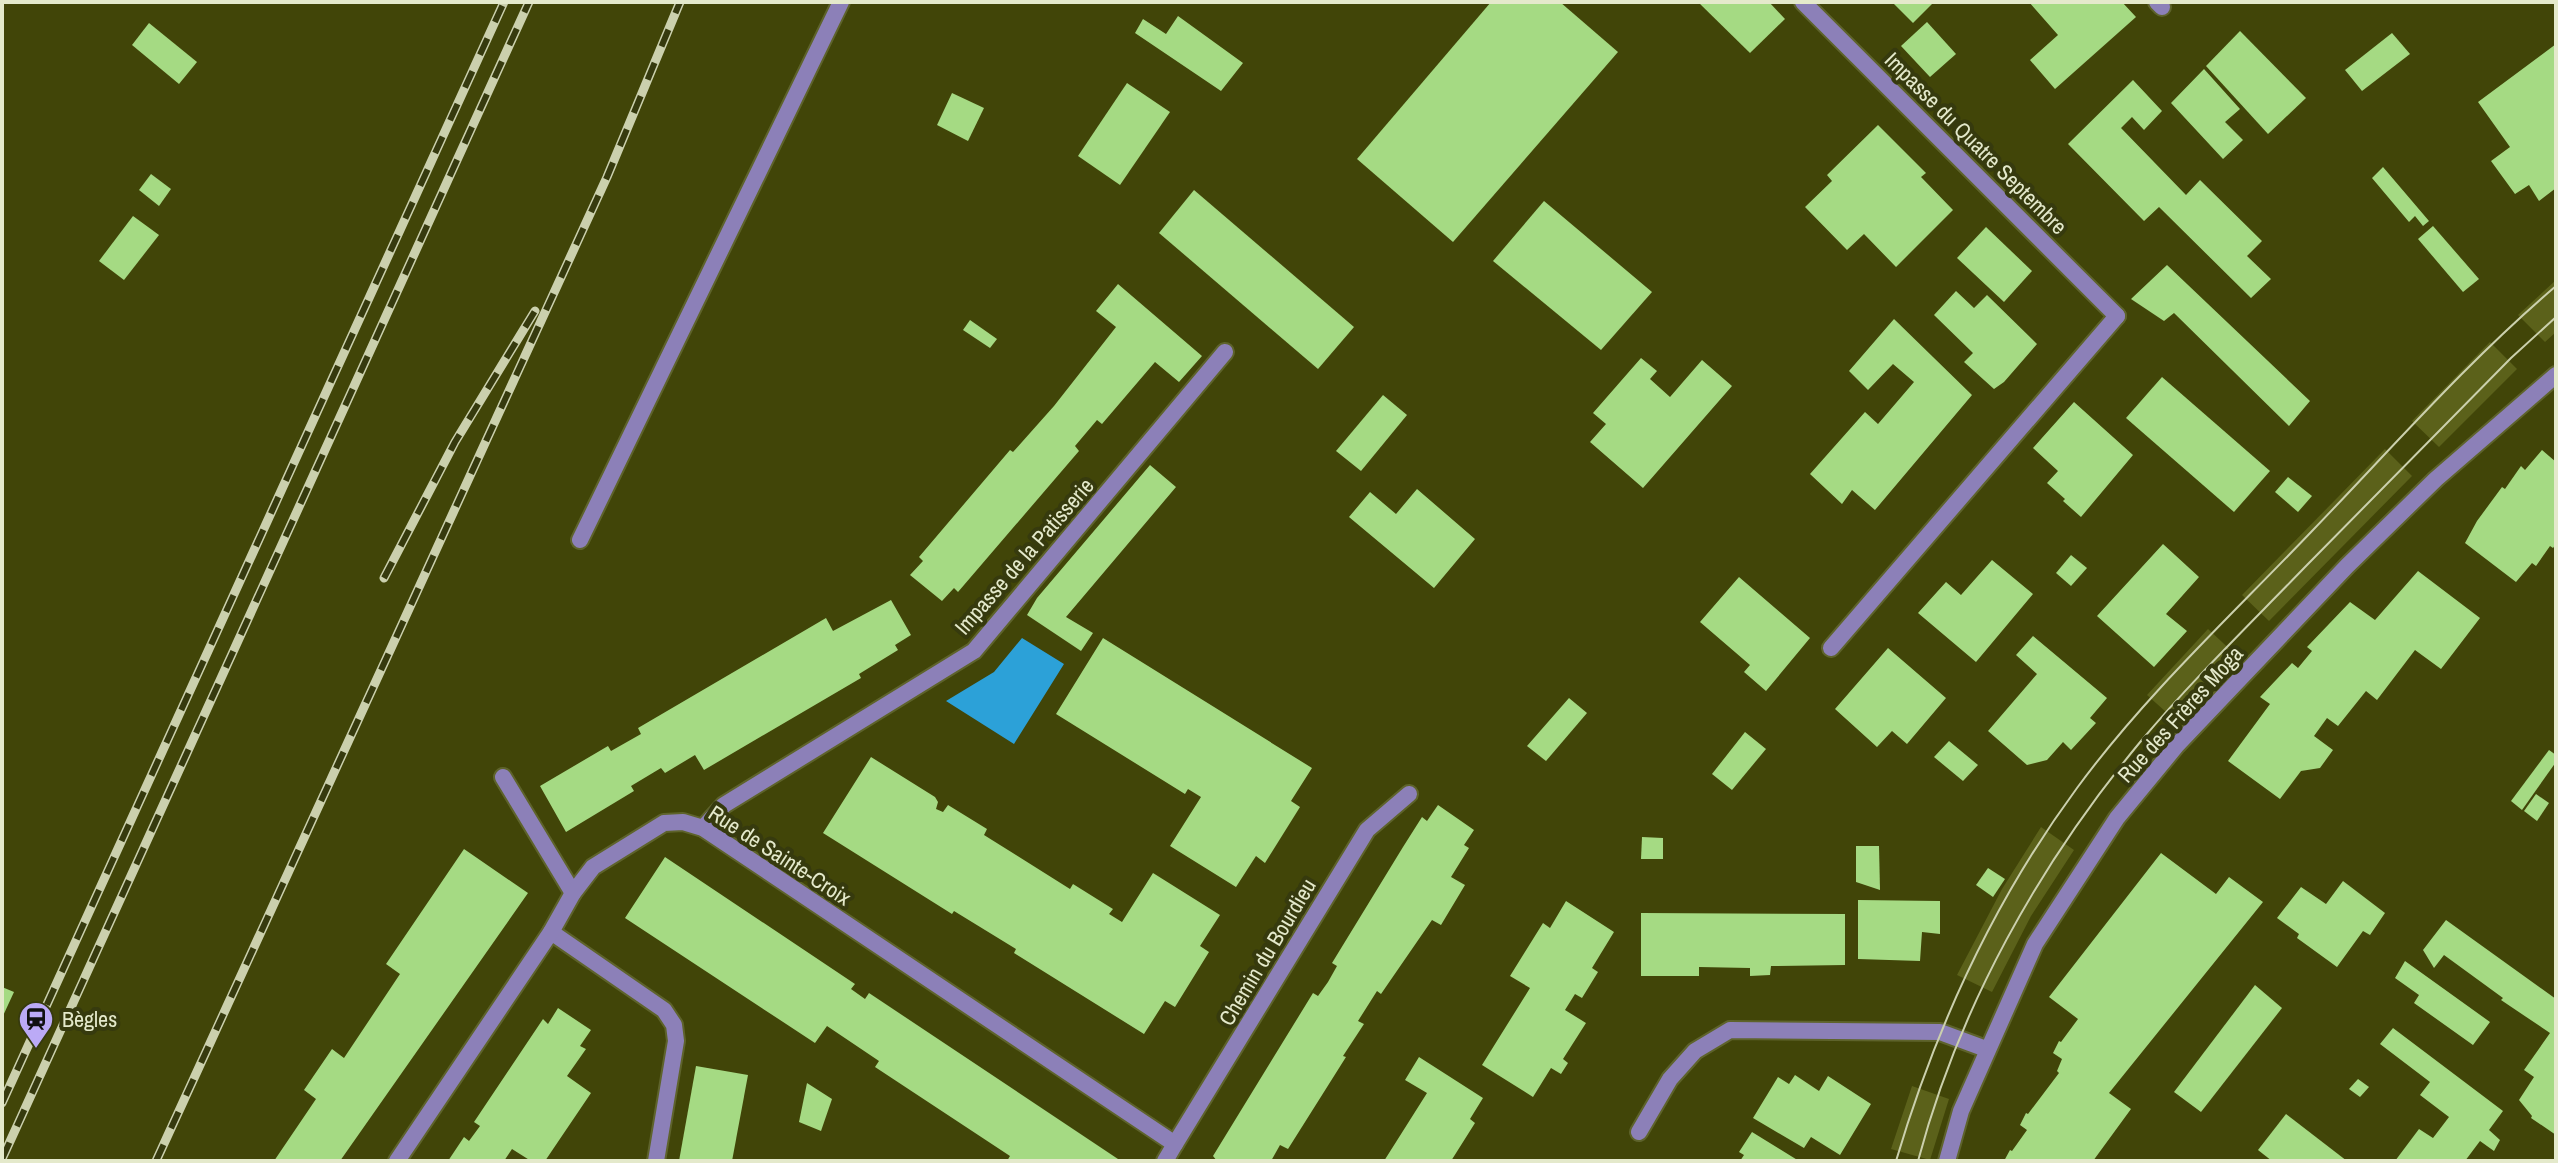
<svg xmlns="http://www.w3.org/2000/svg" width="2558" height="1163" font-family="'Archivo Narrow',sans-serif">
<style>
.green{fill:#5b611a}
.water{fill:#2ca1d8}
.building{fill:#a5da83}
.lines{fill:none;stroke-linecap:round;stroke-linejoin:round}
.lane-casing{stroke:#5e632b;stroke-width:20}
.street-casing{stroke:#5e632b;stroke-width:20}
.lane{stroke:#8c80b8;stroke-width:16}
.street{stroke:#8c80b8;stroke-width:16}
.tram{stroke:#cbd0ad;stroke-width:2}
.rail-casing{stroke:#cbd0ad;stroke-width:9}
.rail{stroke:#363a0e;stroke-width:6;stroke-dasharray:18;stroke-linecap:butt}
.labels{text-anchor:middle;stroke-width:8;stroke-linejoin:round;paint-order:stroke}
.street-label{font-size:22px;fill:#e4e9cb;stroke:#363a0e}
.poi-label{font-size:22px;fill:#e4e9cb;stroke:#363a0e;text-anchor:start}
</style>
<rect width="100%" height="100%" fill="#414508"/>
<g class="green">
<polygon points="2556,280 2556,332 2545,342 2518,315"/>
<polygon points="2490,342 2517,369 2439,447 2412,421"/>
<polygon points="2385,449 2412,476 2269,621 2242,595"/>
<polygon points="2208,629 2236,655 2175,720 2147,695"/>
<polygon points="2041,827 2074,850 2031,916 1992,992 1957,975 2002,889"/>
<polygon points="1912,1086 1949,1099 1930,1160 1891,1149"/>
</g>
<polygon class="water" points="1022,638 1064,664 1014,744 946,701 994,672"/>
<g class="building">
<polygon points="1491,2 1560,2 1618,52 1453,242 1357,159"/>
<polygon points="1698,2 1769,2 1785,19 1750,53"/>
<polygon points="1892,2 1934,2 1913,23"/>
<polygon points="2029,2 2122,2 2136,17 2055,89 2030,60 2058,35"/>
<polygon points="1178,16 1243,63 1221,91 1135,33 1143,19 1166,34"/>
<polygon points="1927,22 1956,54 1930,77 1901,46"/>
<polygon points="149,23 197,62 179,84 132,45"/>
<polygon points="2240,31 2306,98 2268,134 2206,66"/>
<polygon points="2392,33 2410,54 2362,91 2345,70"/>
<polygon points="2556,44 2556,188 2539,201 2529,185 2515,194 2491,161 2510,147 2478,102"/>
<polygon points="2204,69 2240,109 2225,122 2243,140 2223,159 2171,103"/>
<polygon points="2133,80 2162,111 2144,130 2132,117 2121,128 2186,195 2200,180 2262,241 2247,256 2271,279 2251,298 2159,207 2144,221 2068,144"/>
<polygon points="1127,83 1170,112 1120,185 1078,156"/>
<polygon points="952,93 984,108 968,141 937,125"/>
<polygon points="1878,125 1926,173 1921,177 1953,210 1896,267 1864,234 1847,250 1805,207 1832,181 1827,175"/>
<polygon points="2383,167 2429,221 2423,226 2415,216 2409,222 2372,178"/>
<polygon points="151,174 171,189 159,206 139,190"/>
<polygon points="1194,190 1354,327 1318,369 1159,233"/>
<polygon points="1544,201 1652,292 1601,350 1493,261"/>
<polygon points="133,216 159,235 124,280 99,261"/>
<polygon points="2433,226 2479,279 2463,292 2418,239"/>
<polygon points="1986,227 2032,271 2004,302 1957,258"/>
<polygon points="2167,265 2310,401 2289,426 2174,313 2164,321 2131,299"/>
<polygon points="1118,284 1202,356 1179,382 1155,362 1102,424 1097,420 1075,446 1079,451 958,592 954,588 942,601 910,575 923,561 919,557 1010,450 1013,452 1054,406 1116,327 1096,311"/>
<polygon points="1956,291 1974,308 1987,295 2037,344 2004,382 1994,389 1964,362 1973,353 1934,315"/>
<polygon points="1894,319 1972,395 1875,510 1852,490 1842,504 1810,474 1865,412 1878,424 1914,382 1893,364 1868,390 1849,371"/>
<polygon points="970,320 997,339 990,348 963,330"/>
<polygon points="1641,358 1657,371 1650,379 1670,397 1702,360 1732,386 1643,488 1590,442 1606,424 1593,413"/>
<polygon points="2162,377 2270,471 2234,512 2126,418"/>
<polygon points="1383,395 1407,415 1361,471 1336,451"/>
<polygon points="2074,402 2133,455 2081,517 2063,501 2065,499 2047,483 2058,471 2033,448"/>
<polygon points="2542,450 2556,462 2556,544 2553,548 2550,546 2536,566 2532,563 2516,582 2465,543 2477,521 2502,487 2505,489 2521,466 2525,470"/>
<polygon points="1150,465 1176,487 1066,617 1093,633 1081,651 1027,615 1037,598"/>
<polygon points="2288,477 2312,496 2298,512 2275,492"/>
<polygon points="1417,489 1475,539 1434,588 1349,517 1370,492 1396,514"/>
<polygon points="2163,544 2199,577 2166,614 2187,631 2154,667 2097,616"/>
<polygon points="2071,555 2087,568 2071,586 2056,573"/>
<polygon points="1992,560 2033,594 1976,662 1918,613 1946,582 1961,595"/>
<polygon points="2418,571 2480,618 2441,669 2415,650 2377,700 2366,691 2338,726 2327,718 2314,736 2333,750 2320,768 2301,771 2280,799 2228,761 2270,704 2260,697 2292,663 2298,668 2312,651 2307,647 2350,602 2375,620"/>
<polygon points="1739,577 1810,638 1766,691 1744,672 1750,665 1700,622"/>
<polygon points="891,600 911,635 895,645 898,650 859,674 861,678 704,770 695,755 665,773 661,768 631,786 634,791 566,832 540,786 608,746 611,751 641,734 638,728 826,618 833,631"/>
<polygon points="2033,636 2107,698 2090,718 2096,723 2071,750 2063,742 2047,760 2027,765 1988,731 2037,674 2016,655"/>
<polygon points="1103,638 1312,768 1291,801 1300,807 1265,863 1256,856 1236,887 1170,846 1201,797 1188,789 1185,794 1056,714"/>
<polygon points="1888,648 1946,698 1907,744 1892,731 1877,747 1835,709"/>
<polygon points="1569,698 1587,713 1546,761 1527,746"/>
<polygon points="1745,732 1766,749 1732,790 1712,774"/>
<polygon points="1949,741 1978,765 1963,781 1934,757"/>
<polygon points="2549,750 2556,755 2556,762 2522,810 2511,801"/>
<polygon points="871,757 935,797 938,802 936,809 943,812 948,805 987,829 984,835 1070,889 1073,884 1113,909 1109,914 1122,922 1153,873 1220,915 1200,946 1209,952 1175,1007 1165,1001 1144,1034 1014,953 1016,949 954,911 952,914 823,833"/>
<polygon points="2536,794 2549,803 2537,821 2524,811"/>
<polygon points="1438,805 1474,830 1464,845 1469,848 1451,877 1465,885 1441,925 1432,920 1381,994 1377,991 1358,1021 1364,1024 1343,1056 1346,1057 1288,1149 1280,1145 1271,1161 1217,1161 1213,1156 1313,993 1318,996 1328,982 1337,966 1332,963 1403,847 1422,817 1427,821"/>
<polygon points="1642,837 1663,838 1663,859 1641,859"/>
<polygon points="1856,846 1879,846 1880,890 1856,882"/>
<polygon points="464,849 528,893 340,1161 274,1161 316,1099 304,1090 332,1049 344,1058 400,974 386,964"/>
<polygon points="2161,853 2216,894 2229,877 2263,902 2109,1093 2131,1109 2093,1161 2004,1161 2010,1150 2012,1151 2027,1130 2020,1125 2026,1113 2028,1114 2059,1073 2057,1071 2062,1059 2053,1053 2059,1041 2061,1042 2078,1019 2049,997"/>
<polygon points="665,857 855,984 851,989 865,999 869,993 1121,1161 1007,1161 1010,1156 875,1067 879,1061 827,1026 815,1043 625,918"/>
<polygon points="1988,868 2005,879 1993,897 1976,885"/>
<polygon points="2343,881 2385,913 2370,935 2363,931 2337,967 2297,938 2299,934 2277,918 2301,887 2326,904"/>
<polygon points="1858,900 1940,901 1940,934 1922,932 1920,961 1858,959"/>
<polygon points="1566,901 1614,932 1592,968 1598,972 1582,998 1575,994 1565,1010 1586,1023 1563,1059 1568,1063 1561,1074 1551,1068 1533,1097 1482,1065 1530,988 1510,976 1543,923 1550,928"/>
<polygon points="1641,913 1845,914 1845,965 1771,966 1770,975 1750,976 1750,968 1699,967 1699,976 1641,976"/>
<polygon points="2446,920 2556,999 2556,1135 2531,1118 2532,1116 2519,1100 2534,1077 2524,1070 2550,1033 2501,1000 2503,998 2444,955 2434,968 2423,950"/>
<polygon points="2405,961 2490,1022 2473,1045 2414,1003 2419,995 2395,978"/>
<polygon points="2255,985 2282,1008 2201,1112 2174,1092"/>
<polygon points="2,987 14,992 2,1018"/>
<polygon points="558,1008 591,1030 580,1046 586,1049 567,1076 591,1093 545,1161 531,1161 512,1149 504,1161 448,1161 464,1137 469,1141 480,1126 474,1122 543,1019 548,1024"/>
<polygon points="2393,1028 2503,1111 2489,1130 2500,1140 2494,1151 2480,1141 2465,1161 2395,1161 2419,1129 2433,1138 2449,1117 2420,1095 2430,1082 2380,1044"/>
<polygon points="1419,1057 1483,1098 1470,1119 1475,1123 1451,1161 1384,1161 1427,1093 1405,1080"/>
<polygon points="696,1066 748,1075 732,1161 679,1161"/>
<polygon points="1795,1075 1819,1091 1828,1076 1871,1104 1840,1155 1811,1137 1804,1148 1753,1118 1778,1077 1789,1084"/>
<polygon points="2358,1079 2369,1087 2360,1097 2349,1089"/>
<polygon points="807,1083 832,1099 821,1131 799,1122"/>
<polygon points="2286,1114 2347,1161 2272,1161 2258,1150"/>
<polygon points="1752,1132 1799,1161 1740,1161 1744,1155 1739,1152"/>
</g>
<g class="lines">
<g class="lane-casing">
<g id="lane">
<polyline points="580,540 841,2"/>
<polyline points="1831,648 2117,316"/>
<polyline points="503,777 573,893"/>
<polyline points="703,828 724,805 974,651 1225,352"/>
<polyline points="1175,1144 1367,830 1409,794"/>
</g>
</g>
<g class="street-casing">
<g id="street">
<polyline points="1803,2 2117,316"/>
<polyline points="2157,2 2162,7"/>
<polyline points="551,932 664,1010 674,1025 676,1041 656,1161"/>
<polyline points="1639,1132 1670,1079 1695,1051 1730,1030 1940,1032 1986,1049"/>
<polyline points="397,1161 551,932 573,893 593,867 664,823 683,822 703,828 1175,1144 1165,1161"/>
<polyline points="1947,1161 1961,1111 2035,944 2117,818 2177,745 2347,566 2436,479 2556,375"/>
</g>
</g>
<use href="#lane" class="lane"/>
<use href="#street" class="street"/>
<g class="tram">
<path d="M1896,1161c40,-135 97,-259 181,-373 69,-94 156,-174 236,-258 78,-81 157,-171 243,-244"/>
<path d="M1918,1161c41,-154 121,-297 223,-420 51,-61 110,-118 166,-176 68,-69 136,-138 204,-207l45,-41"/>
</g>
<g class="rail-casing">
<g id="rail">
<polyline points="384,578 455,442 535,311"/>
<polyline points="2,1103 504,2"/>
<polyline points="2,1159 529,2"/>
<polyline points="156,1161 607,177 680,2"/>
</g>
</g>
<use href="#rail" class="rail"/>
</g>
<defs>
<g id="station-pin" transform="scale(1.8)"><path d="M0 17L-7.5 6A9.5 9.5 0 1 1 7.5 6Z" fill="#bbaaf6" stroke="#363a0e"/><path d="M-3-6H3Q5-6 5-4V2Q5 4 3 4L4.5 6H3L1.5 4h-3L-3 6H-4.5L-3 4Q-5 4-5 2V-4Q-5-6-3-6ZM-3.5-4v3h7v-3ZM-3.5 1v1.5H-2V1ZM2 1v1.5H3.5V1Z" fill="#111"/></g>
</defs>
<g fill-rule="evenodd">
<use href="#station-pin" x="36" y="1019"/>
</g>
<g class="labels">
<g class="street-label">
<text transform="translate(1976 143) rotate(45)" y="8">Impasse du Quatre Septembre</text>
<text transform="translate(1024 556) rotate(-49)" y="8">Impasse de la Patisserie</text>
<text transform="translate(2180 714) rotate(-48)" y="8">Rue des Frères Moga</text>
<text transform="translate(780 855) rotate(33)" y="8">Rue de Sainte-Croix</text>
<text transform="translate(1267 952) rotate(-59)" y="8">Chemin du Bourdieu</text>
</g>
<g class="poi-label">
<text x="62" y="1027">Bègles</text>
</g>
</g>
<rect width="2558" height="1163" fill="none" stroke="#e4e9cb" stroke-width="8"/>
</svg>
